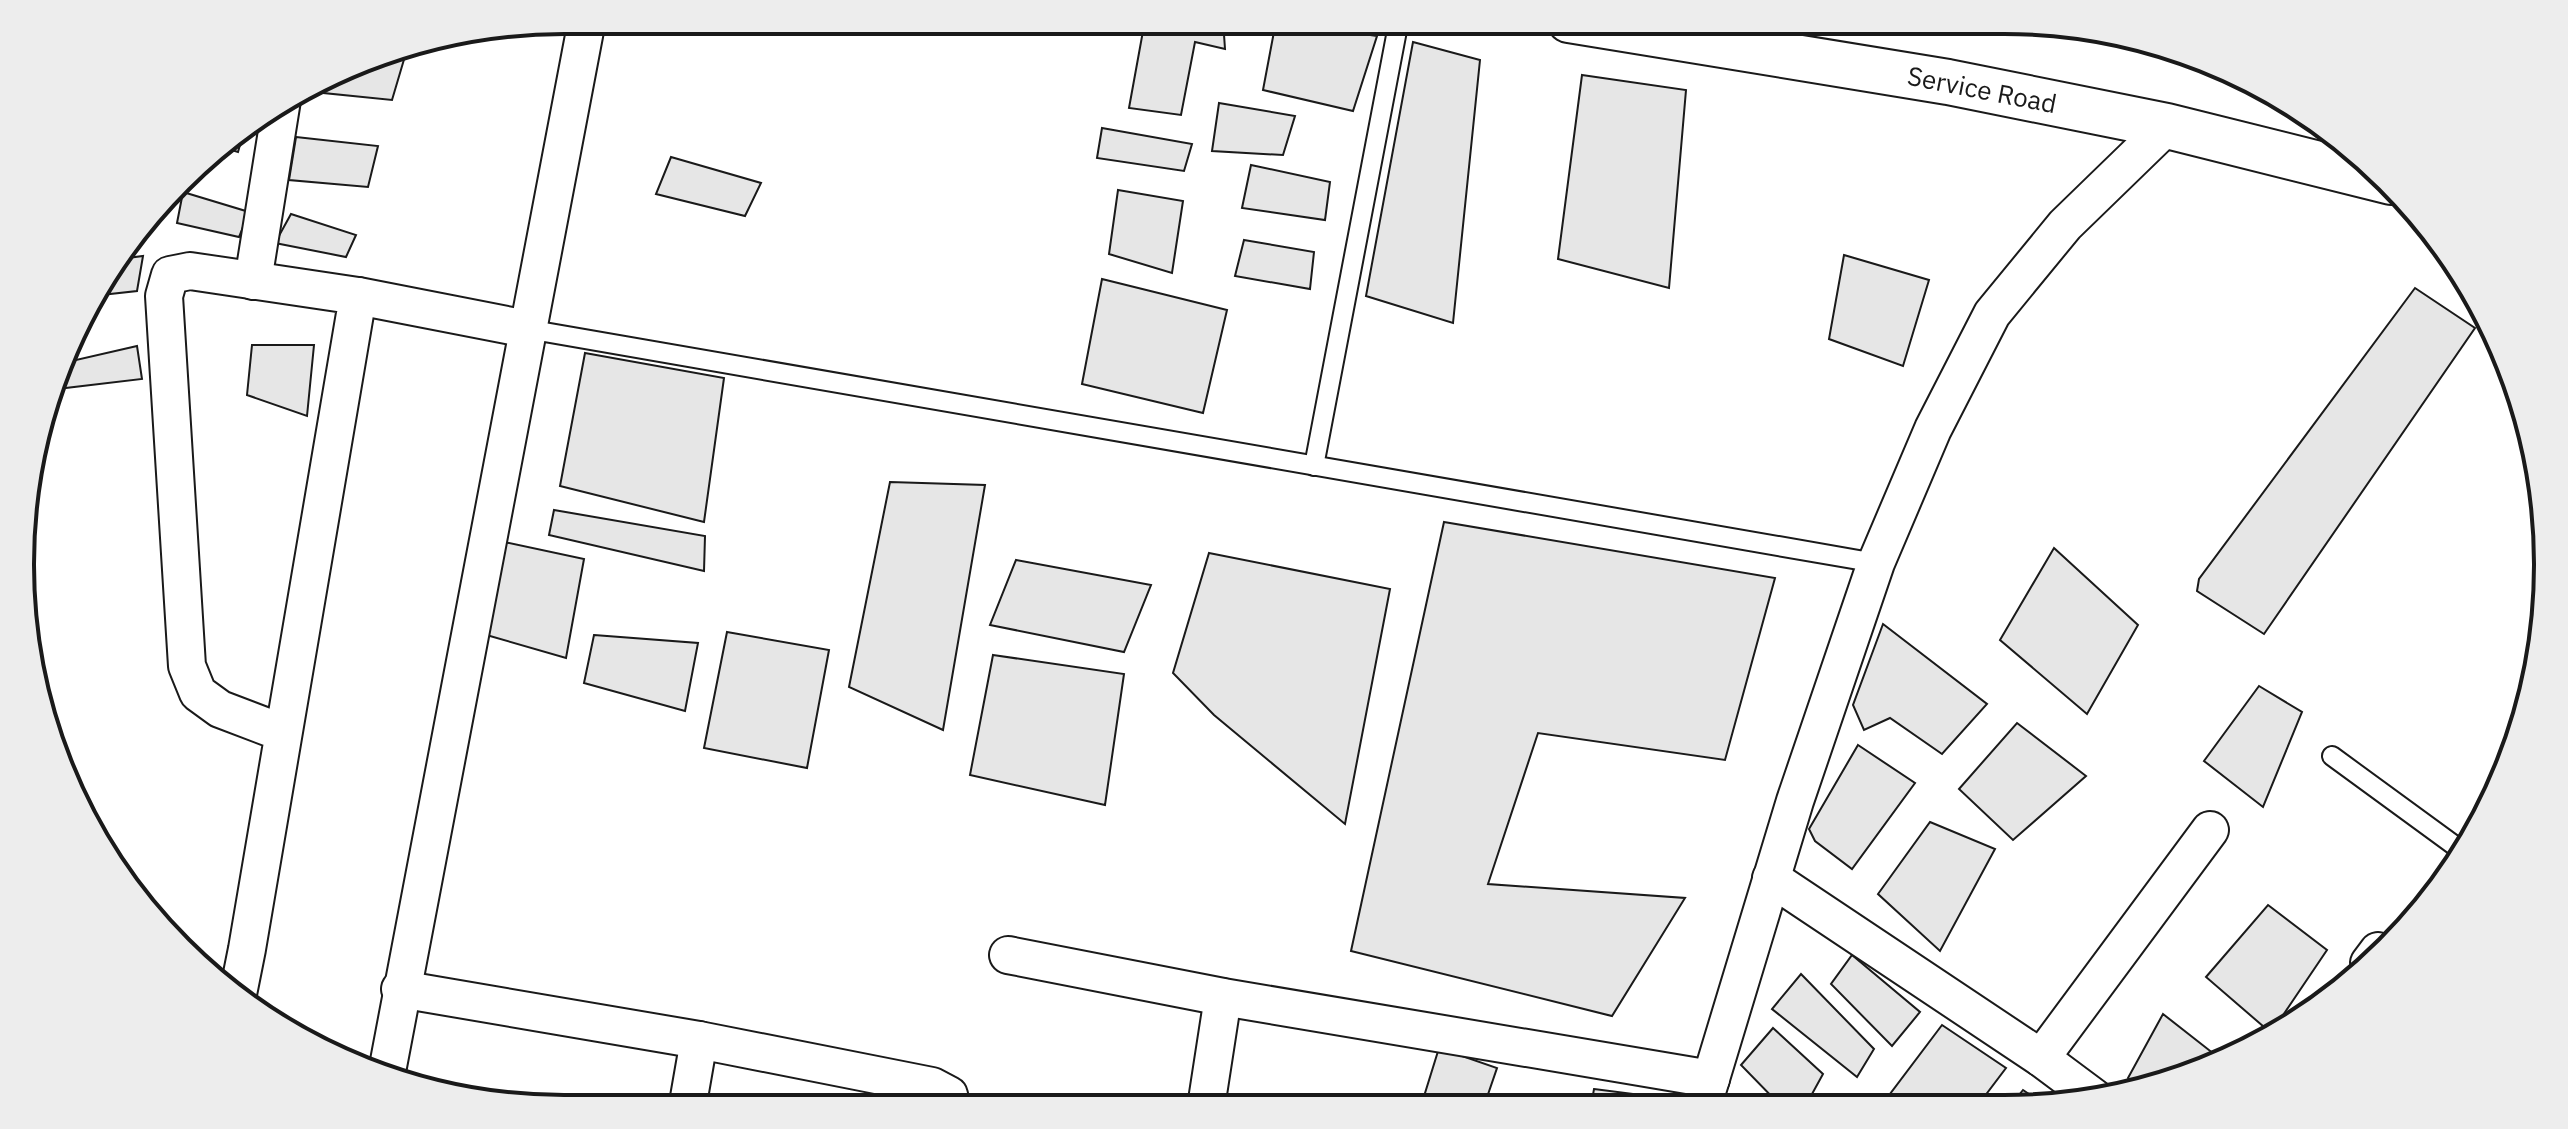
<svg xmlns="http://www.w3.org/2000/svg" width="2568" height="1129" font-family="'IBM Plex Sans',sans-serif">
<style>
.building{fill:#e6e6e6;stroke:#1a1a1a;stroke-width:2}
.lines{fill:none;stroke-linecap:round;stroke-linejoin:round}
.lane-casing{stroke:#1a1a1a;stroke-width:22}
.street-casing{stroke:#1a1a1a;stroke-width:40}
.secondary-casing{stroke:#1a1a1a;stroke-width:48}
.lane{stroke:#fff;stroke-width:18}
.street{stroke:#fff;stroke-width:36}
.secondary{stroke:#fff;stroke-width:44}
.labels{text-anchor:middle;stroke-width:6;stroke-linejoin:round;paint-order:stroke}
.street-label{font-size:26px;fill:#1a1a1a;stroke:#fff}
.rim{fill:none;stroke:#1a1a1a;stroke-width:4}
</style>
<rect width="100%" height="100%" fill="#fff"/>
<g class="building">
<polygon points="1145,20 1223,20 1225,49 1195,42 1181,115 1129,108"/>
<polygon points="1276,21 1377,36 1353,111 1263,90"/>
<polygon points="1413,42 1480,60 1453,323 1366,296"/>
<polygon points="408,46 392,100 304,91 305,87 389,49"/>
<polygon points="1582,75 1686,90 1669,288 1558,259"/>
<polygon points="1219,103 1295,116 1283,155 1212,151"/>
<polygon points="245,127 238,152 218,146"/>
<polygon points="1102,128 1192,144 1184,171 1097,158"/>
<polygon points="296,137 378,146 368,187 289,180"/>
<polygon points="671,157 761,183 745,216 656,194"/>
<polygon points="1251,165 1330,182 1325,220 1242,208"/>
<polygon points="1118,190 1183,201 1172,273 1109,254"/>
<polygon points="183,192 249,212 239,237 177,223"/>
<polygon points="291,214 356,235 346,257 275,243"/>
<polygon points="1244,240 1314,252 1310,289 1235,276"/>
<polygon points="1844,255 1929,280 1903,366 1829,339"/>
<polygon points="143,256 137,291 92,296 120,259"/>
<polygon points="1102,279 1227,310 1203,413 1082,384"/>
<polygon points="2415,288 2475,328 2264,634 2197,591 2199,579"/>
<polygon points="252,345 314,345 307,416 247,395"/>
<polygon points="137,346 142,379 57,389 67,362"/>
<polygon points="585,353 724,378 704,522 560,486"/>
<polygon points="890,482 985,485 943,730 849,687"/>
<polygon points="554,510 705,536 704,571 549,535"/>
<polygon points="1444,522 1775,578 1725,760 1538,733 1488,884 1685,898 1612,1016 1351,951"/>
<polygon points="504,542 584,559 566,658 483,634"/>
<polygon points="2054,548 2138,625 2087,714 2000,640"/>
<polygon points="1209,553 1390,589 1345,824 1214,715 1173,673"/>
<polygon points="1016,560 1151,585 1124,652 990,625"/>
<polygon points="1883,624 1987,704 1942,754 1890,718 1864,730 1853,705"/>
<polygon points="727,632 829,650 807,768 704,748"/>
<polygon points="594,635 698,643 685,711 584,683"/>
<polygon points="993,655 1124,674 1105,805 970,775"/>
<polygon points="2259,686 2302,712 2263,807 2204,761"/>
<polygon points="2017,723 2086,776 2013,840 1959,789"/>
<polygon points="1858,745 1915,783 1852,869 1815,841 1809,829"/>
<polygon points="1930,822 1995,849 1940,951 1878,894"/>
<polygon points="2268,905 2327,950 2271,1033 2206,977"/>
<polygon points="1852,955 1920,1012 1892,1046 1831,984"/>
<polygon points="1801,974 1874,1049 1857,1077 1772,1009"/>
<polygon points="2163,1014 2223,1061 2212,1067 2139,1087 2128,1078"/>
<polygon points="1942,1025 2006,1068 1978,1105 1887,1105 1884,1102"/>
<polygon points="1773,1028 1823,1074 1806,1105 1780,1105 1741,1065"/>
<polygon points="1439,1048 1497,1068 1484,1106 1421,1106"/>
<polygon points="1594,1089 1665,1098 1663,1106 1591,1106"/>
<polygon points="2023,1090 2044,1104 2012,1104"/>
</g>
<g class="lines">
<g class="lane-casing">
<g id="lane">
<polyline points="527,329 1876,563"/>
<polyline points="1314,466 1399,20"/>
<polyline points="2332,756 2462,851"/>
</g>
</g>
<g class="street-casing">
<g id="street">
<polyline points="253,281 282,100"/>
<polyline points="358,296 527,329"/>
<polyline points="1771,878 2041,1058 2096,1099"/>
<polyline points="1008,955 1223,997 1711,1079"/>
<polyline points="2369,963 2378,951"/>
<polyline points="400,989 699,1040 687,1109"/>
<polyline points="238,994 247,949 358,296 190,271 170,275 164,296 187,666 198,693 220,709 283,733"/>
<polyline points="699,1040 932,1086 949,1095 952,1108"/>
<polyline points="2041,1058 2210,830"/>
<polyline points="386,1077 587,20"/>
<polyline points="1703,1105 1795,801 1876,563 1933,429 1992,314 2065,225 2167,126"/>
<polyline points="1206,1107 1223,997"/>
</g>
</g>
<g class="secondary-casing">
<polyline id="secondary" points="1569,20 1948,82 2167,126 2391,182"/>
</g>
<use href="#lane" class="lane"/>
<use href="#street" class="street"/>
<use href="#secondary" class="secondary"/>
</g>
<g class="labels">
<g class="street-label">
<text transform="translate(1982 90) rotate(11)" y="9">Service Road</text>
</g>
</g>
<path d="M0 0H2568V1129H0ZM564 34H2004A530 530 0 0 1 2534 564V565A530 530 0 0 1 2004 1095H564A530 530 0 0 1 34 565V564A530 530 0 0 1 564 34Z" fill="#ededed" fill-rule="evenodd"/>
<path class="rim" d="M564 34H2004A530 530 0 0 1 2534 564V565A530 530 0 0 1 2004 1095H564A530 530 0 0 1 34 565V564A530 530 0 0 1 564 34Z"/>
</svg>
